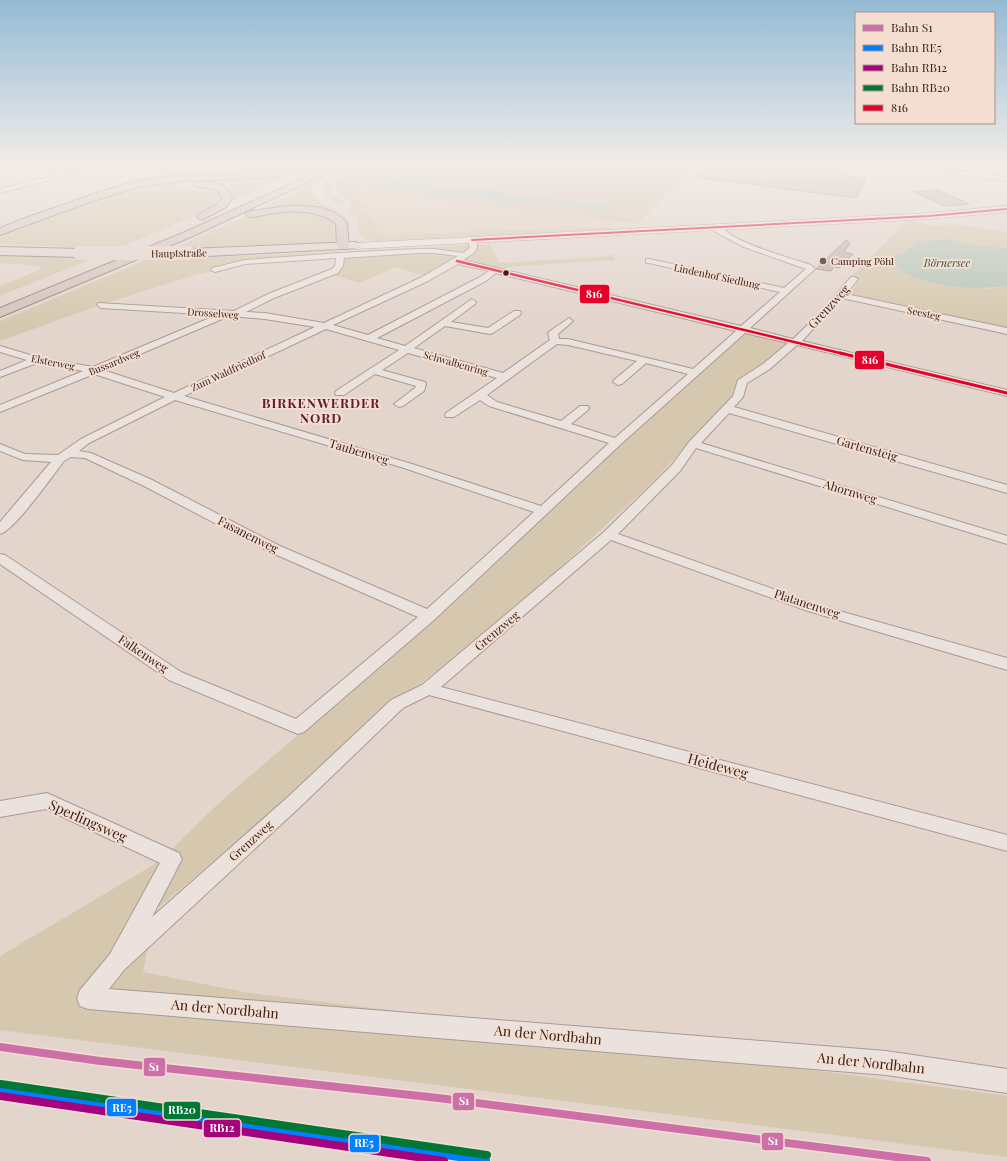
<svg xmlns="http://www.w3.org/2000/svg" width="1007" height="1161" font-family="'Playfair Display',serif">
<style>
.farmland{fill:#e2cdbc}
.green{fill:#d6c8ae;fill-rule:evenodd}
.water{fill:#b7c5b7}
.building{fill:#c6b1ad;stroke:#a38f8b}
.lines{fill:none;stroke-linecap:round;stroke-linejoin:round}
.minor-casing{stroke:#a89a95;stroke-width:2}
.secondary-casing{stroke:#988a85;stroke-width:1}
.primary-casing{stroke:#8e807c;stroke-width:2}
.motorway-casing{stroke:#8e807c;stroke-width:2}
.minor{fill:#ece2dd;fill-rule:evenodd}
.secondary{fill:#ece2dd;fill-rule:evenodd}
.primary{fill:#e3d6cf;fill-rule:evenodd}
.motorway{fill:#d6c3bc;fill-rule:evenodd}
.primary-bridge-casing{stroke:#8e807c;stroke-width:14;stroke-linecap:butt}
.primary-bridge{stroke:#e3d6cf;stroke-width:14}
.bus-1-far2-casing{stroke:#f4ded1;stroke-width:3.5}
.bus-1-far1-casing{stroke:#f4ded1;stroke-width:4.5}
.bus-1-casing{stroke:#f4ded1;stroke-width:5.5}
.bus-1-far2{stroke:#e4002b;stroke-width:2}
.bus-1-far1{stroke:#e4002b;stroke-width:2.5}
.bus-1{stroke:#e4002b;stroke-width:3}
.rail-1-casing{stroke:#f4ded1;stroke-width:11}
.rail-2-casing{stroke:#f4ded1;stroke-width:11}
.rail-3-casing{stroke:#f4ded1;stroke-width:11}
.rail-4-casing{stroke:#f4ded1;stroke-width:11}
.rail-1{stroke:#cc70a7;stroke-width:8}
.rail-2{stroke:#0080ff;stroke-width:8}
.rail-3{stroke:#a5027d;stroke-width:8}
.rail-4{stroke:#007734;stroke-width:8}
.poi-dot{fill:#73605a;stroke:#f4ded1;stroke-width:1.5}
.bus-dot{fill:#36211d;stroke:#f4ded1;stroke-width:1.5}
.labels{text-anchor:middle;stroke-width:4;stroke-linejoin:round;paint-order:stroke}
.far-street-label{font-size:10px;fill:#36211d;stroke:#f4ded1}
.far-poi-label{font-size:10px;fill:#36211d;stroke:#f4ded1;text-anchor:start}
.far-water-label{font-size:11px;font-style:italic;fill:#2d5645;stroke:#f4ded1}
.street-label{font-size:12px;fill:#36211d;stroke:#f4ded1}
.far-district-label{font-size:13px;font-weight:bold;letter-spacing:1px;fill:#621e27;stroke:#f4ded1}
.near-street-label{font-size:14px;fill:#36211d;stroke:#f4ded1}
.line-badge{stroke:#f4ded1;stroke-width:1.5}
.badge-label{font-size:11px;text-anchor:middle;font-weight:bold;fill:#fff}
</style>
<rect width="100%" height="100%" fill="#e3d4cc"/>
<polygon class="farmland" points="358,190 619,222 613,227 483,231 381,236 375,230 372,218 360,202 357,194"/>
<g class="green">
<polygon points="186,165 206,165 216,168 244,165 308,165 295,168 255,173 202,174 155,180 10,225 5,224 117,185"/>
<path d="M352,165h345l-61,59 -278,-34c-3,12 10,19 14,29 3,7 3,11 9,17l102,-5 130,-4 -3,4 -116,6 -1,-2 -118,6 -7,-1 -8,-5 -3,-18 -10,-8 4,-7 -10,-5 -5,-7 1,-9 6,-8h-3c-7,6 -11,11 -8,21l14,9 -4,3 -15,-8 -5,-7c-1,-14 20,-21 30,-26zM395,180l18,3 79,5 16,7 99,9 5,6 -15,1 -59,-9 -25,1 -123,-14z"/>
<path d="M292,174l-60,27 1,-5c-9,-17 -52,-15 -69,-14l90,-3z"/>
<path d="M314,182l-3,8c3,18 33,15 37,34l-7,-7 -16,-6 -69,-1 41,-18z"/>
<path d="M177,184l-1,1c14,1 32,0 43,10v5l-3,4 -12,7h2l-90,38 -116,-5v-6c17,-11 37,-17 56,-24 42,-16 75,-28 121,-30z"/>
<path d="M293,211c12,1 36,1 41,14 1,4 1,11 1,16l-4,2 -74,5 -85,1 70,-31 18,-4z"/>
<polygon points="909,220 935,226 951,224 1007,232 1007,248 967,244 948,239 919,241 903,253 889,258 986,289 1007,286 1007,330 848,295 857,284 846,281"/>
<polygon points="490,244 499,263 608,256 612,254 616,260 509,267 500,271 458,261 474,245"/>
<polygon points="473,245 464,255 442,251 271,259 195,275 100,305 0,341 0,321 151,258 245,256"/>
<polygon points="417,251 463,255 428,277 396,267 360,283 329,274 336,271 341,256"/>
<polygon points="0,254 73,256 70,257 94,258 0,296 0,286 39,270 42,268 40,266 0,263"/>
<polygon points="745,330 790,341 767,364 740,382 733,399 647,487 525,600 403,698 155,911 143,972 249,993 503,1024 745,1061 1007,1096 1007,1157 0,1030 0,956 160,861 219,803 382,662"/>
</g>
<g class="water">
<polygon points="395,180 413,183 492,188 508,195 607,204 612,210 598,211 538,202 513,203 390,189 378,185"/>
<path d="M948,239l19,5 40,4v38c-31,4 -73,2 -102,-13 -5,-3 -11,-10 -16,-15l14,-5 16,-12z"/>
</g>
<g class="building">
<polygon points="708,165 784,165 843,171 841,175 866,178 857,198 761,186 763,185 695,178"/>
<polygon points="938,190 969,204 944,206 914,192"/>
<polygon points="846,240 850,243 844,252 853,254 839,268 834,267 831,271 816,269"/>
</g>
<g class="lines">
<g class="minor-casing">
<g id="minor">
<polygon points="97,165 107,165 0,193 0,189"/>
<polygon points="926,165 932,165 938,168 1007,177 1007,181 937,172 930,169"/>
<path d="M711,225c8,-1 18,9 25,13 24,12 50,19 75,27l4,4 -65,59 43,11 29,-28 29,-34h3l4,2 -12,15 161,34v6l-165,-36 -40,43 205,49v6l-210,-51 -27,24 -23,14 -4,14 -9,10 273,78v8l-278,-80 -28,30 306,93v8l-311,-96 -16,23 -62,63 200,71 189,53v12l-199,-59 -197,-71 -170,147 566,148v16l-578,-156 -26,13 -102,98 -177,164 -15,19 777,62 121,18v24l-121,-18 -798,-66 -8,-3 -3,-8 3,-8 30,-36 50,-91 -114,-54 -46,8v-16l47,-8 132,60 3,6 -30,58 137,-121 102,-96 31,-15 182,-153 68,-67 17,-23 44,-46 5,-16 25,-16 25,-21 -43,-10 -124,111 -187,176 -130,112 -6,2 -129,-54 -169,-116v-10l5,1 176,117 115,47 122,-102 -148,-65 -126,-66 -59,-28 -14,-1 -7,4c-11,14 -50,70 -64,73v-12l51,-60 -28,-2 -23,-9v-7l25,10 33,1 23,-16 84,-42 -71,-23 -94,38v-7l83,-34 -46,-8 -37,14v-6l27,-11 -27,-8v-6l37,11 56,10 124,-52 -116,-7 -4,-3 1,-2 136,8 34,-17 64,-25 3,-3 1,-8 -91,6 -30,8 -4,-2 1,-2 33,-8 95,-7 77,-4h17l29,4 7,-5 -2,-8 4,-2 4,2c4,12 -4,14 -13,20l278,66 39,-34 -131,-29h-3v-4h3l135,29 22,-19 -62,-22 -23,-12 -10,-6zM417,253h17l24,3 -36,21 -98,46 -59,-10 -19,-1 28,-14 64,-25 5,-7 1,-8zM458,264l31,7 -9,6 -112,58 -35,-10 95,-44zM496,273l240,58 -43,38 -125,-30h-9l-1,-5 15,-13 -4,-3 -19,13 -2,2 2,7 -47,33 -89,-25 31,-22 45,8 3,-1 27,-18 1,-2 -1,-2h-6l-26,17 -37,-6 24,-18 1,-2 -4,-3 -67,47 -28,-8 109,-57zM229,316l36,3 50,8 -141,66 -71,-23zM326,329l73,21 -63,41 -1,2 1,2h8l31,-21 41,12 -1,2 -21,16 5,3 4,-1 21,-15 2,-7 -1,-2 -43,-12 26,-17 89,25 -51,35 -1,2 1,2h8l26,-17 9,6 120,37 -68,63 -129,-42 -228,-68zM557,344l11,1 69,16 -23,19 -1,2 5,3 4,-1 24,-21 42,11 -73,64 -44,-14 17,-14 1,-2 -1,-2h-8l-19,15 -64,-19 -10,-7zM175,400l229,68 130,44 -107,97 -147,-63 -128,-66 -61,-27 -12,-2 10,-8z"/>
</g>
</g>
<g class="secondary-casing">
<polygon id="secondary" points="1007,206 1007,212 929,219 356,249 351,246 356,243 929,213"/>
</g>
<g class="primary-casing">
<g id="primary">
<polygon points="356,242 360,244 362,246 360,248 188,257 184,256 182,253 184,250 188,249"/>
<polygon points="0,247 80,249 84,250 86,253 84,256 80,257 0,255"/>
</g>
</g>
<g class="motorway-casing">
<g id="motorway">
<path d="M306,165h15l-2,2 -40,10 -95,4 -46,6 -48,15 -90,33v-7c19,-8 38,-15 57,-21 35,-13 70,-26 108,-30 47,-5 95,1 141,-12z"/>
<polygon points="333,165 345,165 193,236 0,317 0,308 185,232"/>
<path d="M198,181c13,1 31,2 34,18l-6,8 -24,13 -5,-3 1,-2 20,-12 4,-4c-2,-13 -18,-11 -27,-13l-2,-2z"/>
<path d="M285,206c20,-1 48,-1 62,17l2,24 -2,2h-8l-2,-2 -1,-23c-18,-15 -45,-14 -67,-10 -6,1 -13,3 -18,3 -4,0 -3,-1 -5,-3l1,-2z"/>
</g>
</g>
<use href="#minor" class="minor"/>
<use href="#secondary" class="secondary"/>
<use href="#primary" class="primary"/>
<use href="#motorway" class="motorway"/>
<g class="primary-bridge-casing">
<polyline id="primary-bridge" points="80,253 188,253"/>
</g>
<use href="#primary-bridge" class="primary-bridge"/>
<g class="bus-1-far2-casing">
<polyline id="bus-1-far2" points="472,240 929,216 1007,209"/>
</g>
<g class="bus-1-far1-casing">
<polyline id="bus-1-far1" points="457,261 844,354"/>
</g>
<g class="bus-1-casing">
<polyline id="bus-1" points="840,353 1007,393"/>
</g>
<use href="#bus-1-far2" class="bus-1-far2"/>
<use href="#bus-1-far1" class="bus-1-far1"/>
<use href="#bus-1" class="bus-1"/>
<g class="rail-1-casing">
<polyline id="rail-1" points="0,1047 100,1061 438,1098 927,1161"/>
</g>
<g class="rail-2-casing">
<polyline id="rail-2" points="0,1090 486,1161"/>
</g>
<g class="rail-3-casing">
<polyline id="rail-3" points="0,1096 444,1161"/>
</g>
<g class="rail-4-casing">
<polyline id="rail-4" points="1,1084 487,1155"/>
</g>
<use href="#rail-1" class="rail-1"/>
<use href="#rail-2" class="rail-2"/>
<use href="#rail-3" class="rail-3"/>
<use href="#rail-4" class="rail-4"/>
</g>
<linearGradient id="sky" x2="0" y2="1"><stop stop-color="#94bbd4"/><stop offset="0.5" stop-color="#f2ece8"/><stop offset="1" stop-color="#f2ece8" stop-opacity="0"/></linearGradient>
<rect width="1007" height="327" fill="url(#sky)"/>
<circle class="poi-dot" cx="823" cy="261" r="4"/>
<circle class="bus-dot" cx="506" cy="273" r="3.5"/>
<g class="labels">
<g class="far-street-label">
<text transform="translate(179 253) rotate(-1)" y="4">Hauptstraße</text>
<text transform="translate(717 276) rotate(12)" y="4">Lindenhof Siedlung</text>
<text transform="translate(213 313) rotate(4)" y="4">Drosselweg</text>
<text transform="translate(924 313) rotate(12)" y="4">Seesteg</text>
<text transform="translate(53 362) rotate(11)" y="4">Elsterweg</text>
<text transform="translate(114 362) rotate(-22)" y="4">Bussardweg</text>
<text transform="translate(456 363) rotate(16)" y="4">Schwalbenring</text>
<text transform="translate(228 371) rotate(-25)" y="4">Zum Waldfriedhof</text>
</g>
<g class="far-poi-label">
<text x="831" y="265">Camping Pöhl</text>
</g>
<g class="far-water-label">
<text x="947" y="267">Börnersee</text>
</g>
<g class="street-label">
<text transform="translate(829 307) rotate(-47)" y="4">Grenzweg</text>
<text transform="translate(867 449) rotate(16)" y="4">Gartensteig</text>
<text transform="translate(359 452) rotate(17)" y="4">Taubenweg</text>
<text transform="translate(850 492) rotate(17)" y="4">Ahornweg</text>
<text transform="translate(248 535) rotate(27)" y="4">Fasanenweg</text>
<text transform="translate(807 604) rotate(18)" y="4">Platanenweg</text>
<text transform="translate(497 631) rotate(-40)" y="4">Grenzweg</text>
<text transform="translate(143 654) rotate(34)" y="4">Falkenweg</text>
<text transform="translate(251 841) rotate(-42)" y="4">Grenzweg</text>
</g>
<g class="far-district-label">
<text x="321" y="408">BIRKENWERDER<tspan x="321" dy="15">NORD</tspan></text>
</g>
<g class="near-street-label">
<text transform="translate(718 766) rotate(15)" y="5">Heideweg</text>
<text transform="translate(88 821) rotate(24)" y="5">Sperlingsweg</text>
<text transform="translate(225 1009) rotate(5)" y="5">An der Nordbahn</text>
<text transform="translate(548 1035) rotate(5)" y="5">An der Nordbahn</text>
<text transform="translate(871 1063) rotate(6)" y="5">An der Nordbahn</text>
</g>
</g>
<g class="line-badge">
<rect x="579" y="284" width="31" height="20" rx="4" fill="#e4002b"/>
<rect x="854" y="350" width="31" height="20" rx="4" fill="#e4002b"/>
<rect x="143" y="1057" width="23" height="20" rx="4" fill="#cc70a7"/>
<rect x="452" y="1092" width="23" height="19" rx="4" fill="#cc70a7"/>
<rect x="106" y="1098" width="31" height="19" rx="4" fill="#0080ff"/>
<rect x="163" y="1101" width="38" height="19" rx="4" fill="#007734"/>
<rect x="203" y="1119" width="38" height="19" rx="4" fill="#a5027d"/>
<rect x="761" y="1132" width="23" height="19" rx="4" fill="#cc70a7"/>
<rect x="349" y="1134" width="31" height="19" rx="4" fill="#0080ff"/>
</g>
<g class="badge-label">
<text x="594" y="298">816</text>
<text x="870" y="364">816</text>
<text x="154" y="1071">S1</text>
<text x="464" y="1105">S1</text>
<text x="122" y="1112">RE5</text>
<text x="182" y="1114">RB20</text>
<text x="222" y="1132">RB12</text>
<text x="773" y="1145">S1</text>
<text x="364" y="1147">RE5</text>
</g>
<rect x="855" y="12" width="140" height="112" fill="#f4ded1" stroke="#a89289"/>
<rect x="863" y="25" width="20" height="6" fill="#cc70a7" stroke="#a89289"/>
<text x="891" y="32" font-size="12" fill="#36211d">Bahn S1</text>
<rect x="863" y="45" width="20" height="6" fill="#0080ff" stroke="#a89289"/>
<text x="891" y="52" font-size="12" fill="#36211d">Bahn RE5</text>
<rect x="863" y="65" width="20" height="6" fill="#a5027d" stroke="#a89289"/>
<text x="891" y="72" font-size="12" fill="#36211d">Bahn RB12</text>
<rect x="863" y="85" width="20" height="6" fill="#007734" stroke="#a89289"/>
<text x="891" y="92" font-size="12" fill="#36211d">Bahn RB20</text>
<rect x="863" y="105" width="20" height="6" fill="#e4002b" stroke="#a89289"/>
<text x="891" y="112" font-size="12" fill="#36211d">816</text>
</svg>
